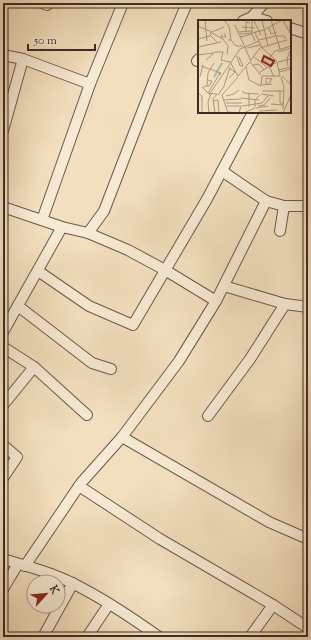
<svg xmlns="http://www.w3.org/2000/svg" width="311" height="640" font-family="'Sorts Mill Goudy',serif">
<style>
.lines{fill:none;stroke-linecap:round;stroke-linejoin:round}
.street-casing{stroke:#6a594b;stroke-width:12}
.street{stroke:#f7ead4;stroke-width:10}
.inset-river{fill:none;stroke:#9bbdb2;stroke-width:2}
.inset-road{fill:none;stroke:#a99780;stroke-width:1}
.view{fill:#8f2418;fill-opacity:0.15;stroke:#8f2418;stroke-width:2}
.inset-edge{fill:none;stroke:#3c2c25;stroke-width:2}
</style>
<rect width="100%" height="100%" fill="#f2dfbd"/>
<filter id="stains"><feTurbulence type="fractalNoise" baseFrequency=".005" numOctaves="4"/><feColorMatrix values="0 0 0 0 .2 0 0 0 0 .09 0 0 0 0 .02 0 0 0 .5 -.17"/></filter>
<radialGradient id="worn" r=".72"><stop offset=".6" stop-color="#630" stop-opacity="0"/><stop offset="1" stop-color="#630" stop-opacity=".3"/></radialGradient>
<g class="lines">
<g class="street-casing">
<g id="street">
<polyline points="42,3 47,5"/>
<polyline points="264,3 252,17 267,21"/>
<polyline points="243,21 252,17"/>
<polyline points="290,28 308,34"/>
<polyline points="3,55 23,59 90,84"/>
<polyline points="197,61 199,59"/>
<polyline points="3,131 23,59"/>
<polyline points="222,171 266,201 284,206 308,206"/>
<polyline points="3,207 62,227 88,233 128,250 165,270 216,301"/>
<polyline points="42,220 90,84 123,3"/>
<polyline points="280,231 284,206"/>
<polyline points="88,233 104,211 154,81 187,3"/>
<polyline points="38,271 89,306 133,325 207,199 253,112"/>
<polyline points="224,286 285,304 308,307"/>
<polyline points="18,306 92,363 111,369"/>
<polyline points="3,332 62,227"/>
<polyline points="3,347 34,367 87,415"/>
<polyline points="3,405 34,367"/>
<polyline points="208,416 250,359 285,304"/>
<polyline points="122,437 269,522 308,539"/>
<polyline points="3,445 17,457 3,478"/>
<polyline points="79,486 160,539 273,605 308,628"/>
<path d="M3,559c22,7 46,12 67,23 31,15 61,35 89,55"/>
<polyline points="25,566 81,483 122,437 179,361 216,301 266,201"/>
<polyline points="3,589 18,564"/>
<polyline points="43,637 73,583"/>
<polyline points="87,637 109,604"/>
<polyline points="250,637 273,605"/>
</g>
</g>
<use href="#street" class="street"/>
</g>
<g transform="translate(198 20)">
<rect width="93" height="93" fill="#f2dfbd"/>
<path class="inset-river" d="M16,57l8,-14"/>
<path class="inset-road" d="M7,0l2,21M26,0l5,6 2,14h-3M64,0l6,26M73,0l9,29M85,0l8,15M92,0v13M56,1l7,14M37,5l16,36M0,6l14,6M44,7l13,1M71,8l2,6 6,-2M66,10l18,-10M48,11v-9l4,1M13,12l-1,3 7,7M14,12l12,-5M40,12l14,-1M14,13l11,6 5,7 -1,8M54,13l12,-3M57,13l7,15 15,13M24,14l-1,3h5l-2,-4M42,14l12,-1v-12M42,17l12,-3 3,7M0,19l12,-3M33,20l5,6h7M61,20l17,-4h8l2,3M0,27l23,-5M49,28l13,-3M17,32h8l-2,8M80,32l13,-4M0,35l15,-2M39,36l3,10h3l-4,-9M56,37l13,10M8,40l9,-8M23,40l9,2 8,14M70,40l7,-9 16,-5M52,41l10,-13 27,-8M79,42l3,14M80,42l13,-3M49,45l3,-3 11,13M55,45l6,-1 5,6M3,46l20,7 -1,2 -2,-3M71,46l5,11M90,46l-1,-7 4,-10M48,47l3,13M80,50l13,-3M62,52l17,-10M81,52l12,-3M40,56l10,-12M64,56l-1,9 11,-1M64,56h18M84,56l9,9M2,57l3,-12M83,57l3,10 -1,22M31,58l6,-6 -6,-4M51,60l12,6M68,65v-7l6,1 -4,5M9,66h2l3,-5 -5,-1M4,67l6,6 9,1M5,67l4,-1 1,-13 6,-10M44,71l2,2 15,1M64,71h22M82,71v12h3M0,73l4,3v17M10,73l12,-20M51,74v13M63,74l13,2M11,75l31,-46 19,-8M20,75l6,-9 6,-19M28,76l8,-2 5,-4M43,78l18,2M25,80l18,-1M15,81l5,-1 1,13M28,83h16M73,84l12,1M29,86h14M44,86l20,-3 6,-7M60,86l6,-1 6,-7M57,87v-7l5,-5M58,88l12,-2M61,91l18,-1M30,92l11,1 2,-7M11,93l-1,-11 3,-8M17,93l-2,-14 4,-5M30,93l-6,-18 16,-18M46,93l11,-5M85,93l8,-18"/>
<path class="view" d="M66,36l10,5 -3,5 -9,-5z"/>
<rect width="93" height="93" class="inset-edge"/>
</g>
<rect width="311" height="640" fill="none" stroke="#f2dfbd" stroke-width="16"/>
<rect x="4" y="4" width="303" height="632" fill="none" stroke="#3c2c25" stroke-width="2"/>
<rect x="8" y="8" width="295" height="624" fill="none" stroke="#3c2c25"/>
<g transform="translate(46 594) rotate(63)"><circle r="19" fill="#f7ead4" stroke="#ac9e8e"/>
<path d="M0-3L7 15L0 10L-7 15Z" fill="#8f2418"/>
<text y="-6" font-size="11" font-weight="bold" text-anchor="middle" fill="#3c2c25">K</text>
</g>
<path d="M28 44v6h67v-6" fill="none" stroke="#3c2c25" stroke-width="2"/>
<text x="34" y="44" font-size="12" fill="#3c2c25" stroke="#f7ead4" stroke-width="3" paint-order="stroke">50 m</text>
<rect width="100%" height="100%" filter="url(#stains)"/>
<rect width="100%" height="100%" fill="url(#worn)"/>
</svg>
